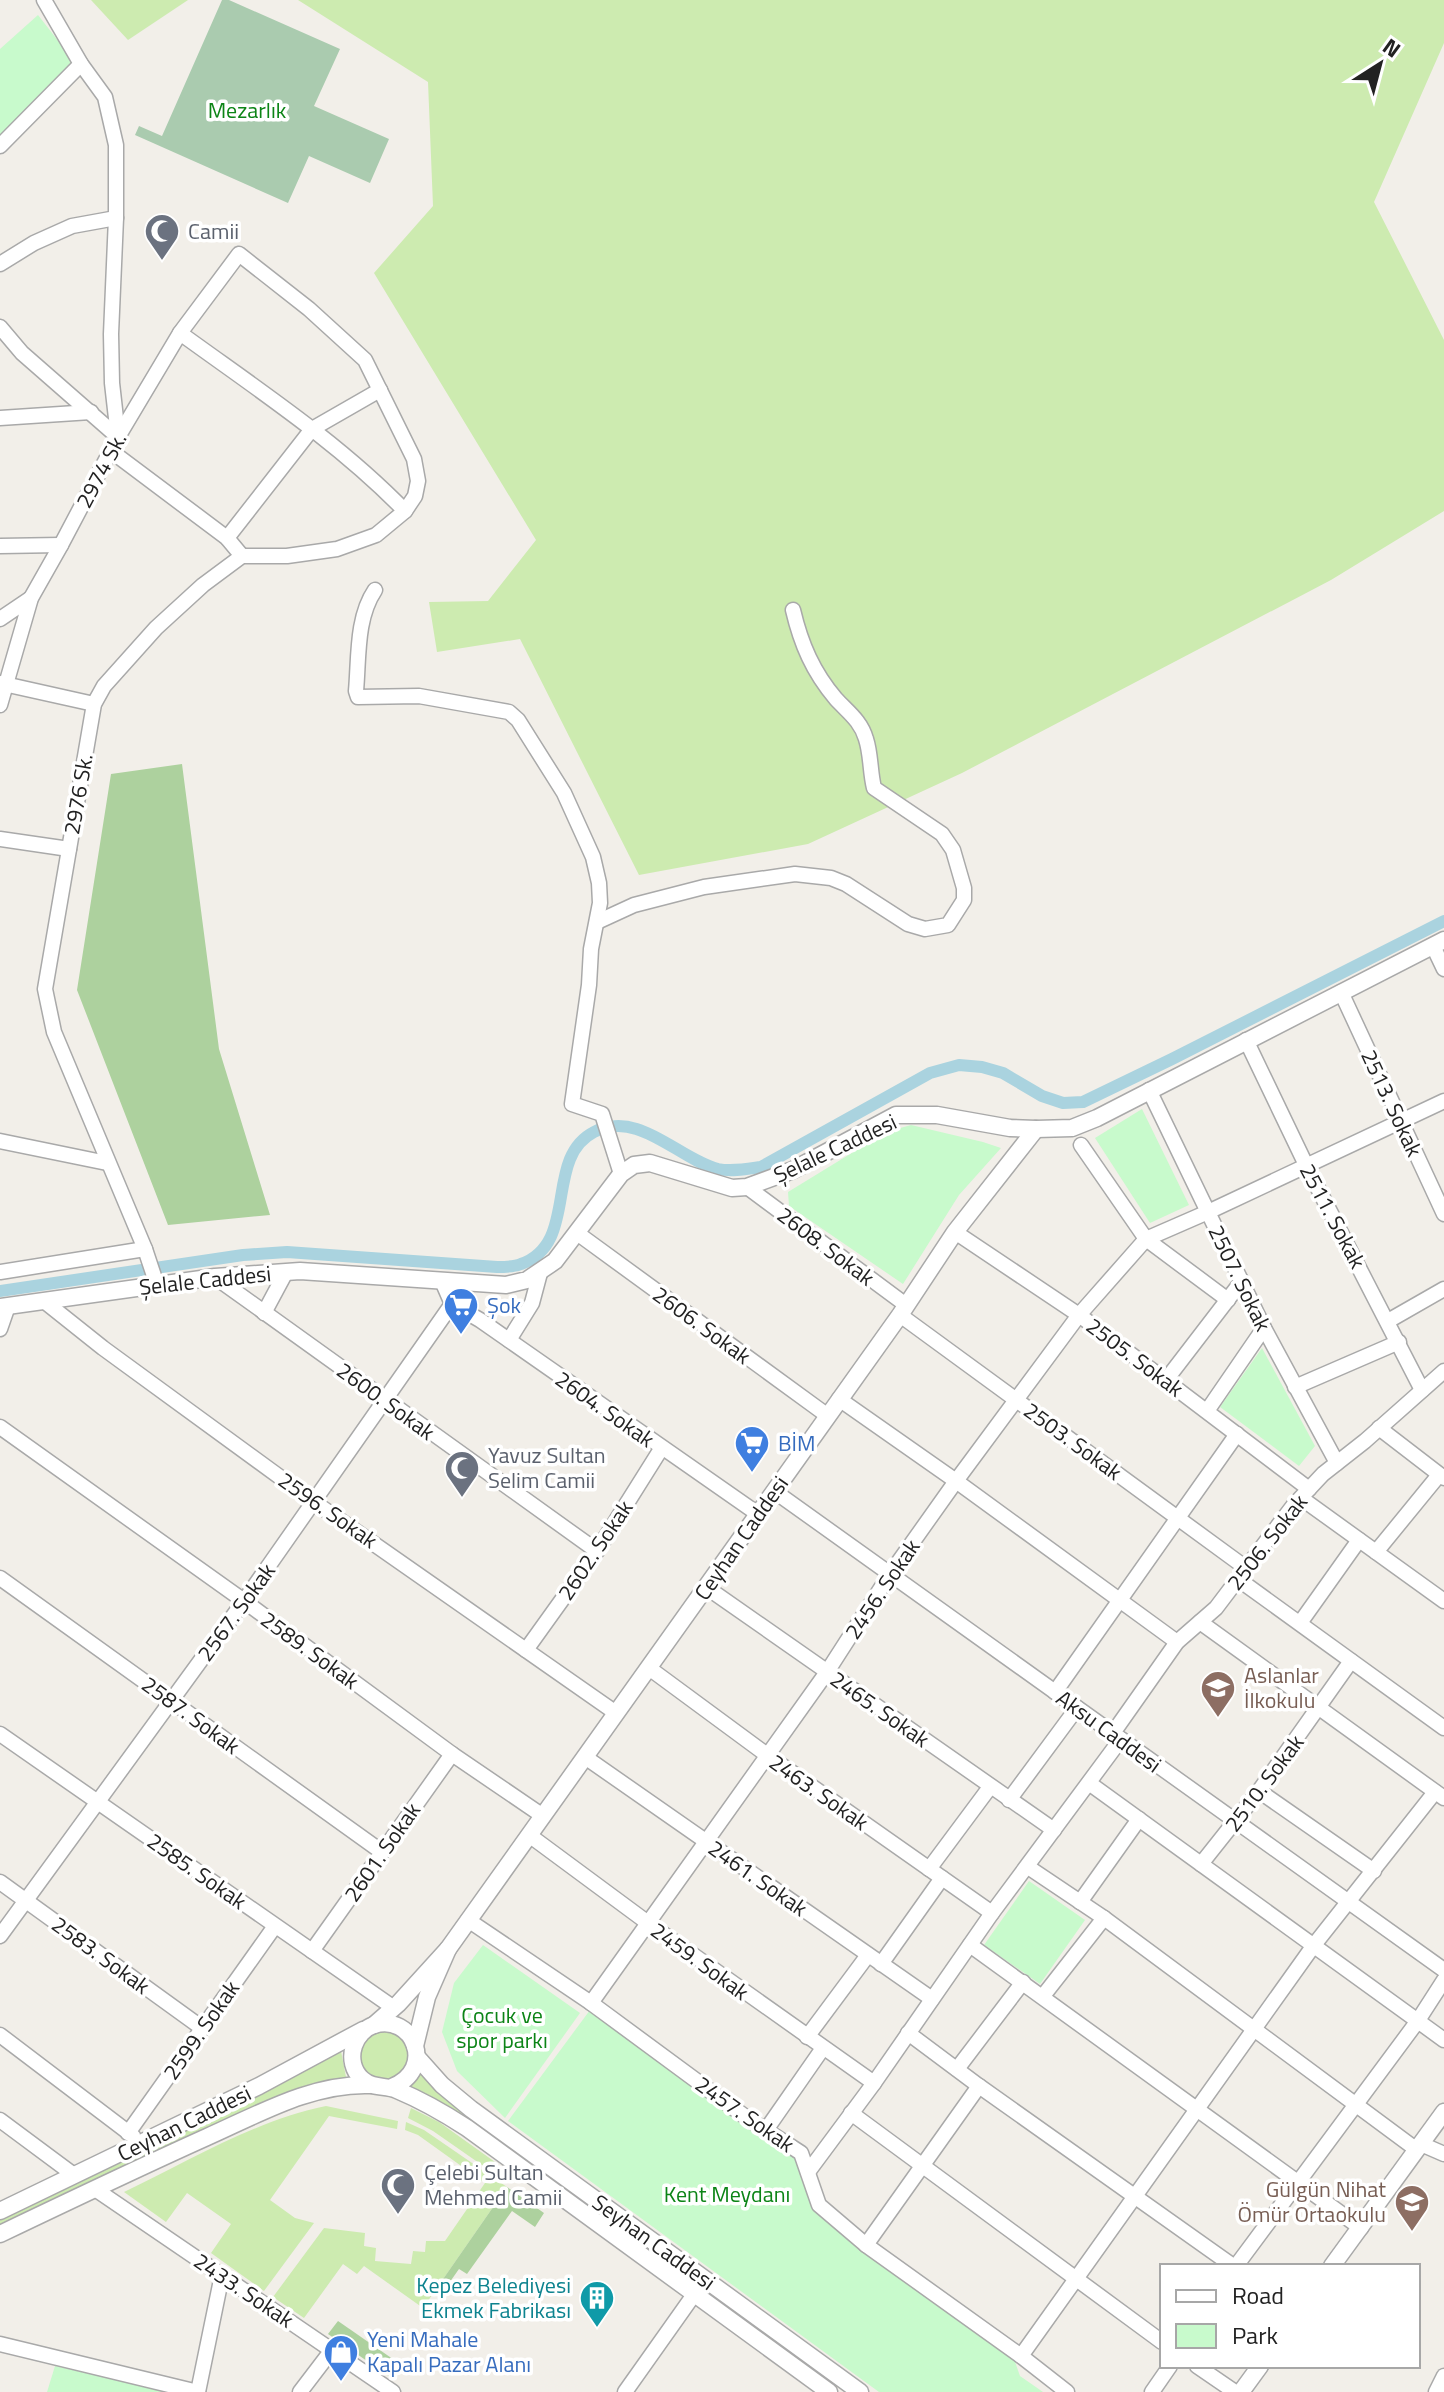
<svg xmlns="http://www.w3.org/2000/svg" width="1444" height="2392" font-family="'Titillium Web',sans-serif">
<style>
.grass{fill:#cdebb0}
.forest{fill:#add19e}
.cemetery{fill:#aacbaf}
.park{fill:#c8facc}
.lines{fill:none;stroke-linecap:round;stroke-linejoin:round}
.canal{stroke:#aad3df;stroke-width:12}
.minor-casing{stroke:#a9a9a9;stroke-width:17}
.tertiary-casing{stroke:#a9a9a9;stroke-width:19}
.minor{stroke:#fff;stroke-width:14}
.tertiary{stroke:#fff;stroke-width:16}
.labels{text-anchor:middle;stroke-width:7;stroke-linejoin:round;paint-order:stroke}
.park-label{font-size:22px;fill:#0c8416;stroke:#fff}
.worship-label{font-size:22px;fill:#5b616d;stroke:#fff;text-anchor:start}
.street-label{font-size:22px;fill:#222;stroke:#fff}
.shop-label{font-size:22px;fill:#366cbe;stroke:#fff;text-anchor:start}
.education-label{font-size:22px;fill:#785e54;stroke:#fff;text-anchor:start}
.culture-label{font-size:22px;fill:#0d838f;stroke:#fff;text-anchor:end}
</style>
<rect width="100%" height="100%" fill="#f2efe9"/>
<g class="grass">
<polygon points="91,0 188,0 128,40"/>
<polygon points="298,0 1444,0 1444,43 1374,202 1444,340 1444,511 1331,580 962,773 808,844 639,875 520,639 437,652 429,602 488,601 536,540 374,273 433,206 428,82"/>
<circle cx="384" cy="2055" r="24"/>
<polygon points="341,2051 346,2077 344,2078 300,2089 0,2227 0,2219"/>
<polygon points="419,2073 694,2280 692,2283 408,2086"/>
<path d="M326,2106l72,15 -1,8 -68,-13 -59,84 25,18 19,5 -50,68 -53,-38 20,-29 -44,-31 -21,29 -42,-30c63,-30 132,-72 202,-86z"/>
<polygon points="411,2108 439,2122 495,2162 489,2170 433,2131 408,2118"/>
<polygon points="406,2122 424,2130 507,2187 423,2308 364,2266 357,2274 343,2264 304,2318 273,2297 324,2228 365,2233 364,2246 376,2248 375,2261 411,2264 413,2251 425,2252 426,2241 445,2241 485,2183 418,2135 405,2130"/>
</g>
<g class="forest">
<polygon points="182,764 219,1049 270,1215 168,1225 77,990 111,774"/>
<polygon points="507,2187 544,2213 535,2227 512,2211 467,2274 459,2269 447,2286 441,2282"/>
<polygon points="338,2321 400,2364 390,2377 328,2334"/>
</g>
<polygon class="cemetery" points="222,0 229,0 340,49 314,106 389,139 370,183 309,156 288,203 135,135 139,126 162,136"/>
<g class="park">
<polygon points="38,15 73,60 72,67 0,139 0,49"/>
<polygon points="1142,1109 1189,1205 1150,1223 1095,1138"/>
<polygon points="911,1125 983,1142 1001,1148 959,1195 903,1284 789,1206 788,1192 886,1132"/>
<polygon points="1262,1348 1315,1446 1299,1466 1220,1407"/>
<polygon points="1029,1881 1085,1920 1040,1984 984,1945"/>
<polygon points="483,1945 580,2013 505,2118 457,2071 442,2032 454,1983"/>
<polygon points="590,2010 797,2158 814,2210 1014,2359 1020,2376 1043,2392 879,2392 508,2121"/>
<polygon points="55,2366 170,2392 47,2392"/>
</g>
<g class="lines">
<path class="canal" d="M0,1291l243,-36 44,-3 210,15c8,0 17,0 24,-3 59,-21 22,-106 73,-132 45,-23 84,27 124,37 14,3 29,0 43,-2l169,-94 29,-8 23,2 21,6 39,23 21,7 20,-1 89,-43 272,-138"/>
<g class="minor-casing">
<g id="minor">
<polyline points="44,0 81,64 105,97 116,145 116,218 111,334 112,383 118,436"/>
<polyline points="0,146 81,64"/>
<polyline points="0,264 34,243 72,226 116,218"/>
<polyline points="0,327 22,353 118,437"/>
<path d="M180,333c77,56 158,109 225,178"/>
<polyline points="0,418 91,412"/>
<polyline points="111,451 227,538 242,556"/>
<polyline points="227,538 312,429 380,390"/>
<polyline points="0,546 61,545"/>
<path d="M375,590c-19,28 -16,68 -19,101l2,6 61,-1 90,16 9,8 46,73 29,64 6,26 1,20 -9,46 -2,36 -17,119 30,10 19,60"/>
<polyline points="0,619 31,598"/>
<polyline points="0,683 94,704"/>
<polyline points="0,705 31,598 61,545 118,437 180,333 239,254 309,309 365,360 414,459 418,481 415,496 405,511 376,535 337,549 287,556 242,556 203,585 156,628 104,686 94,704 45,989 54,1032 145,1249 157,1285"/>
<polyline points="0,839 69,849"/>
<path d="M597,922l37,-17 70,-18 91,-13 36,4 15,6 62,40 17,5 23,-4 16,-25v-12l-11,-38 -11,-16 -68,-46c-4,-16 -3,-34 -8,-49 -5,-18 -18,-27 -30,-40 -23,-27 -35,-55 -43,-89"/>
<polyline points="1433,946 1444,969"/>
<polyline points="1341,992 1444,1214"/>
<polyline points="1246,1040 1306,1165 1422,1390"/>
<polyline points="1149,1090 1264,1328 1337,1463"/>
<polyline points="0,1141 107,1163"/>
<polyline points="1081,1145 1146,1239 1228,1300"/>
<polyline points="747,1187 906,1305"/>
<polyline points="955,1232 1079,1315 1309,1489"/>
<polyline points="577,1233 828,1416"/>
<polyline points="0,1272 145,1249"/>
<polyline points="215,1277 597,1551"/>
<polyline points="44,1301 103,1348 314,1502 616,1713"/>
<polyline points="452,1304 480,1320 758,1514"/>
<polyline points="264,1313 286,1272"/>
<polyline points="900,1315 1246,1568"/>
<polyline points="1388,1321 1444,1289"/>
<polyline points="0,1329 8,1306"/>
<polyline points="509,1340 532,1303 540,1273"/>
<polyline points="1166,1380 1242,1281"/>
<polyline points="1295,1387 1399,1342"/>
<polyline points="839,1399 956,1481 1177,1642"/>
<polyline points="1207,1411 1264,1328"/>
<polyline points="0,1427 244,1601 452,1754 543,1816"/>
<polyline points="1379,1428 1444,1478"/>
<polyline points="774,1491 1444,1970"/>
<polyline points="1301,1498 1444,1601"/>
<polyline points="1376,1552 1439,1475"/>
<polyline points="0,1578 382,1852"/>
<polyline points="1238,1579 1444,1728"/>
<polyline points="706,1587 1054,1830"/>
<polyline points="1200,1622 1444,1798"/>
<polyline points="1300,1623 1359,1540"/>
<polyline points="526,1650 597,1551 661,1449"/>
<polyline points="649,1668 767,1755 992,1913"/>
<polyline points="1055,1692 1237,1434"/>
<polyline points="1113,1733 1177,1642 1216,1608 1293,1506 1323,1474 1365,1441 1444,1371"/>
<polyline points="0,1734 394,2008"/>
<polyline points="585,1757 932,1999"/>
<polyline points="1089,1783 1444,2040"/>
<polyline points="1259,1791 1374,1871"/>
<polyline points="1009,1800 1077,1708"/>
<polyline points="529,1835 648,1923 874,2083"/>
<polyline points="1201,1864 1259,1791 1351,1661"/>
<polyline points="1028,1867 1104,1918 1417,2150"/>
<polyline points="929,1869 990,1787"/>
<polyline points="0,1882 202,2028"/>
<polyline points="1080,1902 1139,1819"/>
<polyline points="468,1920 591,2003 747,2118 801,2153 819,2205 866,2245 1021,2356 1067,2392"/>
<polyline points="0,1936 244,1601 452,1304 442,1281"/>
<polyline points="970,1945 1361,2228"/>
<polyline points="312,1951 452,1754"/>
<polyline points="881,1964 942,1878"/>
<polyline points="1043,1996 1104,1918"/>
<polyline points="591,2003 827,1672 890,1574 956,1481 1079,1315 1146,1239 1208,1212 1444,1101"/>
<polyline points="908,2033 979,2086 1233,2266"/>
<polyline points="0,2035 133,2136"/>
<polyline points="807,2037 868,1955"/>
<polyline points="957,2069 1023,1982"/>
<polyline points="851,2113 1162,2342"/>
<polyline points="0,2120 74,2175"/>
<polyline points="766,2130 823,2048"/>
<polyline points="128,2133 275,1926"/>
<polyline points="1421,2144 1444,2154"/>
<polyline points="808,2172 874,2083 992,1913 1121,1739"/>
<polyline points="95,2189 393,2392"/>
<polyline points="866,2245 979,2086"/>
<polyline points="1236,2266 1417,2022 1444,1980"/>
<polyline points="0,2344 198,2392"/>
<polyline points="1021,2356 1314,1945 1435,1792"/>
<polyline points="1197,2366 1235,2392"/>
<polyline points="198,2392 222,2275"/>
<polyline points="300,2392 332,2350"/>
<polyline points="625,2392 705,2279"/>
<polyline points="1152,2392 1170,2366"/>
<polyline points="1436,2392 1444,2376"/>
</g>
</g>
<g class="tertiary-casing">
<g id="tertiary">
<polyline points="0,1307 215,1277 300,1271 506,1285 527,1280 555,1261 621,1174 634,1165 650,1163 732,1188 747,1187 793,1170 896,1115 937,1115 1010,1128 1036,1129 1072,1128 1097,1118 1444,940"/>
<polyline points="448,1949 900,1315 955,1232 1036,1129"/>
<polyline points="374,2025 398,2004 448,1949 427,1997 415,2046"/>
<polyline points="417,2057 442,2085 471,2109 860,2392"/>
<path d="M392,2087c45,-18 21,-74 -18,-62 -9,3 -17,11 -20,21 -4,12 -1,25 8,33 11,10 23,6 35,11 24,10 47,23 70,38l362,264"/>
<polyline points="0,2211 259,2086 363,2030"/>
<path d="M0,2234c69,-33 138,-66 207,-97 52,-23 105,-54 163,-52"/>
<polyline points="1332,2266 1444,2112"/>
<polyline points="1241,2392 1260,2366"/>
</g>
</g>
<use href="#minor" class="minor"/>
<use href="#tertiary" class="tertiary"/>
</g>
<defs>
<g id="mosque-pin" transform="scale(1.8)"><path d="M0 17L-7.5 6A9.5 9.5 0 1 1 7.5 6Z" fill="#6b7280" stroke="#fff"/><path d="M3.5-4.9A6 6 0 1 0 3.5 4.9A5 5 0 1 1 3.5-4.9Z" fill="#fff"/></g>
<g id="supermarket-pin" transform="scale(1.8)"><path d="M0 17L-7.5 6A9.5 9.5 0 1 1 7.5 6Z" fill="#3f7fe0" stroke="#fff"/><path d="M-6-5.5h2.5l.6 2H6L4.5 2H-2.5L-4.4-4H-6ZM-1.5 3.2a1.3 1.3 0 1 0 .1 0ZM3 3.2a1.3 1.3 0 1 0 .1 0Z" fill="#fff"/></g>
<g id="school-pin" transform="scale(1.8)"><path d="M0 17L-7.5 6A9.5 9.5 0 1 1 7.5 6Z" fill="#8d6e63" stroke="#fff"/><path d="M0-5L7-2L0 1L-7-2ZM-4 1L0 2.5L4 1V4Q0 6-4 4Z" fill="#fff"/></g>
<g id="building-pin" transform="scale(1.8)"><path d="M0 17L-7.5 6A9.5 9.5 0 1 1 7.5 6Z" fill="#0f9aa8" stroke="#fff"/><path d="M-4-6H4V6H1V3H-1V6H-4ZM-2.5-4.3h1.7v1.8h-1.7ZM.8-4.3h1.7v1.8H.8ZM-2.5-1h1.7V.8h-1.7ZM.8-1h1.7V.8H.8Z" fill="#fff"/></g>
<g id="shop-pin" transform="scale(1.8)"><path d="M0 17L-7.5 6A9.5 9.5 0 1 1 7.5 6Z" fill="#3f7fe0" stroke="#fff"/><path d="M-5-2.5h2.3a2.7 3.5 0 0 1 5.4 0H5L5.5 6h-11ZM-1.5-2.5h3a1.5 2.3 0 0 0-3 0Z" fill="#fff"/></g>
</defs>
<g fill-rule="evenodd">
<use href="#mosque-pin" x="162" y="231"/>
<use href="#supermarket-pin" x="461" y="1305"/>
<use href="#supermarket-pin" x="752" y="1443"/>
<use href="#mosque-pin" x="462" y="1468"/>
<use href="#school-pin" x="1218" y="1688"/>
<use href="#mosque-pin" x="398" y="2185"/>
<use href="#school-pin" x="1412" y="2202"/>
<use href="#building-pin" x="597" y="2298"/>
<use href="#shop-pin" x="341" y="2352"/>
</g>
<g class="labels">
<g class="park-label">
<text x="247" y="118">Mezarlık</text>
<text x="502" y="2023">Çocuk ve<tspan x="502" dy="25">spor parkı</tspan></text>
<text x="727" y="2202">Kent Meydanı</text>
</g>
<g class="worship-label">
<text x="188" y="239">Camii</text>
<text x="488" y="1463">Yavuz Sultan<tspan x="488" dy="25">Selim Camii</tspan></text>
<text x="424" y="2180">Çelebi Sultan<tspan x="424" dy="25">Mehmed Camii</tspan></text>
</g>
<g class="street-label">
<text transform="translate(101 470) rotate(-62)" y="8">2974 Sk.</text>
<text transform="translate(78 794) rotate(-80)" y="8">2976 Sk.</text>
<text transform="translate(1392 1103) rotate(65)" y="8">2513. Sokak</text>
<text transform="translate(835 1148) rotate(-25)" y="8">Şelale Caddesi</text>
<text transform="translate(1333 1216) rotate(62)" y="8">2511. Sokak</text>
<text transform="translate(826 1246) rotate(37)" y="8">2608. Sokak</text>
<text transform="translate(1240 1278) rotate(64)" y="8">2507. Sokak</text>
<text transform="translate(205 1280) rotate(-6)" y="8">Şelale Caddesi</text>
<text transform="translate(702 1325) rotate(36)" y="8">2606. Sokak</text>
<text transform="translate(1135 1357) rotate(37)" y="8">2505. Sokak</text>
<text transform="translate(386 1401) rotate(36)" y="8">2600. Sokak</text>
<text transform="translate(605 1409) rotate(35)" y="8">2604. Sokak</text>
<text transform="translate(1073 1441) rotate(36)" y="8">2503. Sokak</text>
<text transform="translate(328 1510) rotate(35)" y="8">2596. Sokak</text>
<text transform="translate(741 1538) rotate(-55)" y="8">Ceyhan Caddesi</text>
<text transform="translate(1267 1542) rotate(-52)" y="8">2506. Sokak</text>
<text transform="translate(595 1550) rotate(-56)" y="8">2602. Sokak</text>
<text transform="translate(882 1589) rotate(-56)" y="8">2456. Sokak</text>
<text transform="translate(236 1612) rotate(-54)" y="8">2567. Sokak</text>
<text transform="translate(310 1650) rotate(36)" y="8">2589. Sokak</text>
<text transform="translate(880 1709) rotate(35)" y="8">2465. Sokak</text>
<text transform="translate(191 1715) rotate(36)" y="8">2587. Sokak</text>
<text transform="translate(1109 1731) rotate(36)" y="8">Aksu Caddesi</text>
<text transform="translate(1264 1783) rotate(-53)" y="8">2510. Sokak</text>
<text transform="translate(819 1792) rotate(35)" y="8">2463. Sokak</text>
<text transform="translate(382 1852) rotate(-55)" y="8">2601. Sokak</text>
<text transform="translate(197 1871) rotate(35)" y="8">2585. Sokak</text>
<text transform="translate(758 1878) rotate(35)" y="8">2461. Sokak</text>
<text transform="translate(101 1955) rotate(36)" y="8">2583. Sokak</text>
<text transform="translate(700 1961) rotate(36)" y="8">2459. Sokak</text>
<text transform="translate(201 2030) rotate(-55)" y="8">2599. Sokak</text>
<text transform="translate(745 2114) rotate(35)" y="8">2457. Sokak</text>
<text transform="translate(184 2123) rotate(-26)" y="8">Ceyhan Caddesi</text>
<text transform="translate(654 2242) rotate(36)" y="8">Seyhan Caddesi</text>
<text transform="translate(244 2290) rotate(34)" y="8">2433. Sokak</text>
</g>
<g class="shop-label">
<text x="487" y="1313">Şok</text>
<text x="778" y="1451">BİM</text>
<text x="367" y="2347">Yeni Mahale<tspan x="367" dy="25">Kapalı Pazar Alanı</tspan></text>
</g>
<g class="education-label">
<text x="1244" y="1683">Aslanlar<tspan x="1244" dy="25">İlkokulu</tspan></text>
<text x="1386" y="2197" text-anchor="end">Gülgün Nihat<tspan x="1386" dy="25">Ömür Ortaokulu</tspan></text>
</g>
<g class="culture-label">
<text x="571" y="2293">Kepez Belediyesi<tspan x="571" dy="25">Ekmek Fabrikası</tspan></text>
</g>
</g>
<rect x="1160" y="2264" width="260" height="104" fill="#ffffff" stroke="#a7a7a7" stroke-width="2"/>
<rect x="1176" y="2290" width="40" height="12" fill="#ffffff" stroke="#a7a7a7" stroke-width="2"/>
<text x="1232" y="2304" font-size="24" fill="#222222">Road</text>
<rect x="1176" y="2324" width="40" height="24" fill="#c8facc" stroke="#a7a7a7" stroke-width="2"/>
<text x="1232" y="2344" font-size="24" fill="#222222">Park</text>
<g transform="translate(1380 64) rotate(36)" stroke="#ffffff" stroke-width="6" paint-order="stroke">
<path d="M0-6L14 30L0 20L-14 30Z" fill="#222222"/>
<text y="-12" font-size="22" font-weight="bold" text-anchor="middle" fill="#222222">N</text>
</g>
</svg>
